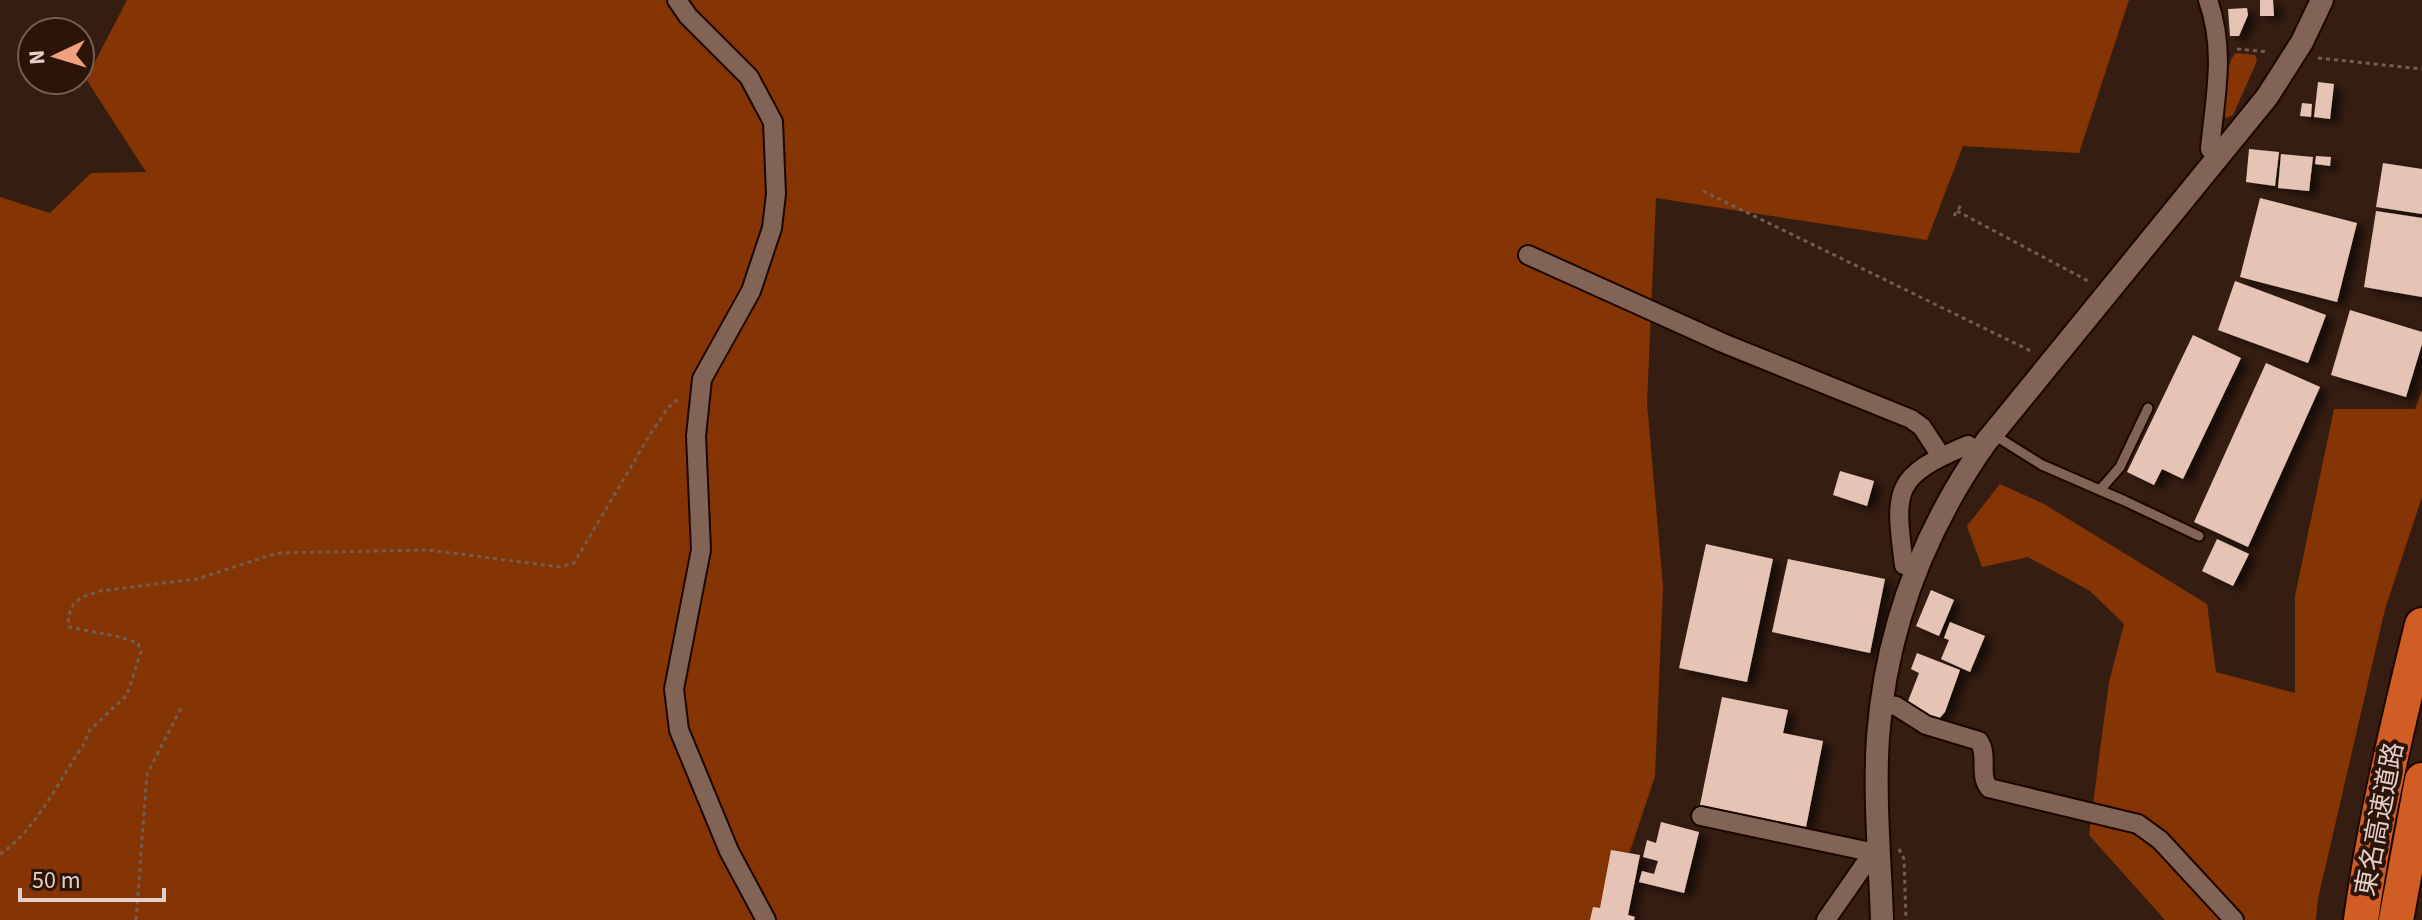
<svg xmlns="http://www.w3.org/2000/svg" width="2422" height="920" font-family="'Source Sans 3','Noto Sans JP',sans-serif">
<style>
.forest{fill:#853404}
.building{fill:#e6c4b5;filter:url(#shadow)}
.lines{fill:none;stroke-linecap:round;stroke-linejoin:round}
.service-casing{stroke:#1c0601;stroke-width:13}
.minor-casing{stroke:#1c0601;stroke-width:22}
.tertiary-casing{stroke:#1c0601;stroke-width:26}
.motorway-casing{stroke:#1c0601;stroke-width:38}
.path{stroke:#735d53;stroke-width:3;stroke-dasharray:4 4;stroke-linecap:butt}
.service{stroke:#826457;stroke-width:9}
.minor{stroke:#826457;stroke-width:18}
.tertiary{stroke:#826457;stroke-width:22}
.motorway{stroke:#d05e24;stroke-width:34}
.labels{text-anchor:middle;stroke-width:8;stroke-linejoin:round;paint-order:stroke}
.street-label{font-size:26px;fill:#e1cfc8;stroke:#2c1409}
</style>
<defs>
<filter id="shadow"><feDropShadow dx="8" dy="4.5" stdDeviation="4" flood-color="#0009"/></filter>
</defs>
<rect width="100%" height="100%" fill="#361d12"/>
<g class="forest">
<polygon points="127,0 2129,0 2079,153 1963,146 1927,240 1656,198 1647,403 1663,587 1655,776 1607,920 0,920 0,197 50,213 91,173 146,172 86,79"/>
<path d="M2236,53l19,2 2,6 -24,54 -7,3c-7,-11 -1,-55 10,-65z"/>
<polygon points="2422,390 2422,497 2385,609 2318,899 2316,920 2165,920 2089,835 2109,682 2124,624 2090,591 2028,557 1982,567 1967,526 2000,484 2044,504 2207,604 2216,672 2295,693 2295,596 2334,409 2415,409"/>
</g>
<g class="building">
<polygon points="2260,0 2273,0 2274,16 2260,16"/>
<polygon points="2247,8 2248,15 2239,36 2230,36 2228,9"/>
<polygon points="2318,82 2334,84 2330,119 2314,117"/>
<polygon points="2302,103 2312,104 2311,117 2300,116"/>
<polygon points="2249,149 2279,152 2275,186 2246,182"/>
<polygon points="2281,154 2313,157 2309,191 2278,188"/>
<polygon points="2316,156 2331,157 2330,166 2315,164"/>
<polygon points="2383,163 2422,169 2422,214 2376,207"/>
<polygon points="2260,198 2357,223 2337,302 2240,277"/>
<polygon points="2376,211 2422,218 2422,297 2364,287"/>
<polygon points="2235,281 2326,315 2308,363 2218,330"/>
<polygon points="2350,310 2422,332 2422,344 2406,397 2331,375"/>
<polygon points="2193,335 2241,358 2183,479 2162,469 2154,485 2127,472"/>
<polygon points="2266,363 2320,387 2248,547 2194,522"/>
<polygon points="1840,471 1874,481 1867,506 1833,495"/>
<polygon points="2217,539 2249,554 2233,586 2202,571"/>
<polygon points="1706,544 1773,559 1747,682 1679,668"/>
<polygon points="1788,559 1885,579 1870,653 1772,632"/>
<polygon points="1931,590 1954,600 1939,636 1916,626"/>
<polygon points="1950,622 1985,636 1970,672 1941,659 1949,640 1944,638"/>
<polygon points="1917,653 1960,670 1945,712 1937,721 1905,709 1919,673 1911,669"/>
<polygon points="1722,697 1788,710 1783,733 1823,741 1806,827 1700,805"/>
<polygon points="1661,822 1699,832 1684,893 1639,882 1642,871 1654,874 1658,861 1643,857 1647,840 1656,843"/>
<polygon points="1611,850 1640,855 1628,915 1635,917 1634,920 1590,920 1593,907 1600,908"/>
</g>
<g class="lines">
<g class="service-casing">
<g id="service">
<polyline points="1994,435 2042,465 2125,501 2199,536"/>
<polyline points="2100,490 2120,467 2148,408"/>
</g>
</g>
<g class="minor-casing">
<g id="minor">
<polyline points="677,0 688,16 749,77 773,122 776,194 772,228 751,291 702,379 696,436 701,550 674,689 679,730 729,851 766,920"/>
<path d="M2208,0c18,51 7,97 2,149l9,7"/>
<polyline points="1528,255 1723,343 1911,419 1922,427 1941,456"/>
<path d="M1916,570l-12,-5c-10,-76 -11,-89 64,-120l11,7"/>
<path d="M1881,704l15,2 30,19 53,16c10,15 -1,33 10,47l149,36 22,16 74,80"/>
<polyline points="1701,816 1866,851 1879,850"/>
<polyline points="1826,920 1867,861 1866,851"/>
</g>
</g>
<g class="tertiary-casing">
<path id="tertiary" d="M1882,920c-2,-61 -8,-123 -4,-183 8,-107 46,-207 108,-295l281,-345 35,-55 20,-42"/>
</g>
<g class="motorway-casing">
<g id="motorway">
<path d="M2361,920c14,-100 37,-198 61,-295"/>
<polyline points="2396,920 2422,780"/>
</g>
</g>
<g class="path">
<polyline points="2237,49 2269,52"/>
<polyline points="2318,58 2422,69"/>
<polyline points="1703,191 2033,352"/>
<polyline points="1957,211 2090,282"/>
<polyline points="1954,216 1961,205"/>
<polyline points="1899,849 1904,859 1906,920"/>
<path d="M0,854c34,-21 61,-77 84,-110l5,-13 38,-36 14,-44 -3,-8 -18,-6 -51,-10 -1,-10 5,-12 9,-8 18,-6 97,-12 80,-26 151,-3 132,17 14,-4 77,-130 17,-25 12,-11"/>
<polyline points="136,920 147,774 181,708"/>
</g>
<use href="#service" class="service"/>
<use href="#minor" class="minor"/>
<use href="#tertiary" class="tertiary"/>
<use href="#motorway" class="motorway"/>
</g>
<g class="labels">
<g class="street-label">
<text transform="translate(2379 819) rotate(-79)" y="9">東名高速道路</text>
</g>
</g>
<g transform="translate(56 56) rotate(266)"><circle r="38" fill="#2c1409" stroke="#745f55" stroke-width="2"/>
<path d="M0-6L14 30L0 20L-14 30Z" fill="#f2a17e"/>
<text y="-12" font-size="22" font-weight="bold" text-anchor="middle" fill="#e1cfc8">N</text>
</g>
<path d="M20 888v12h144v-12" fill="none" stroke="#e1cfc8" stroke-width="4"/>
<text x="32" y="888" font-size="24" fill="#e1cfc8" stroke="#2c1409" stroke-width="6" paint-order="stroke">50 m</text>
</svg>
